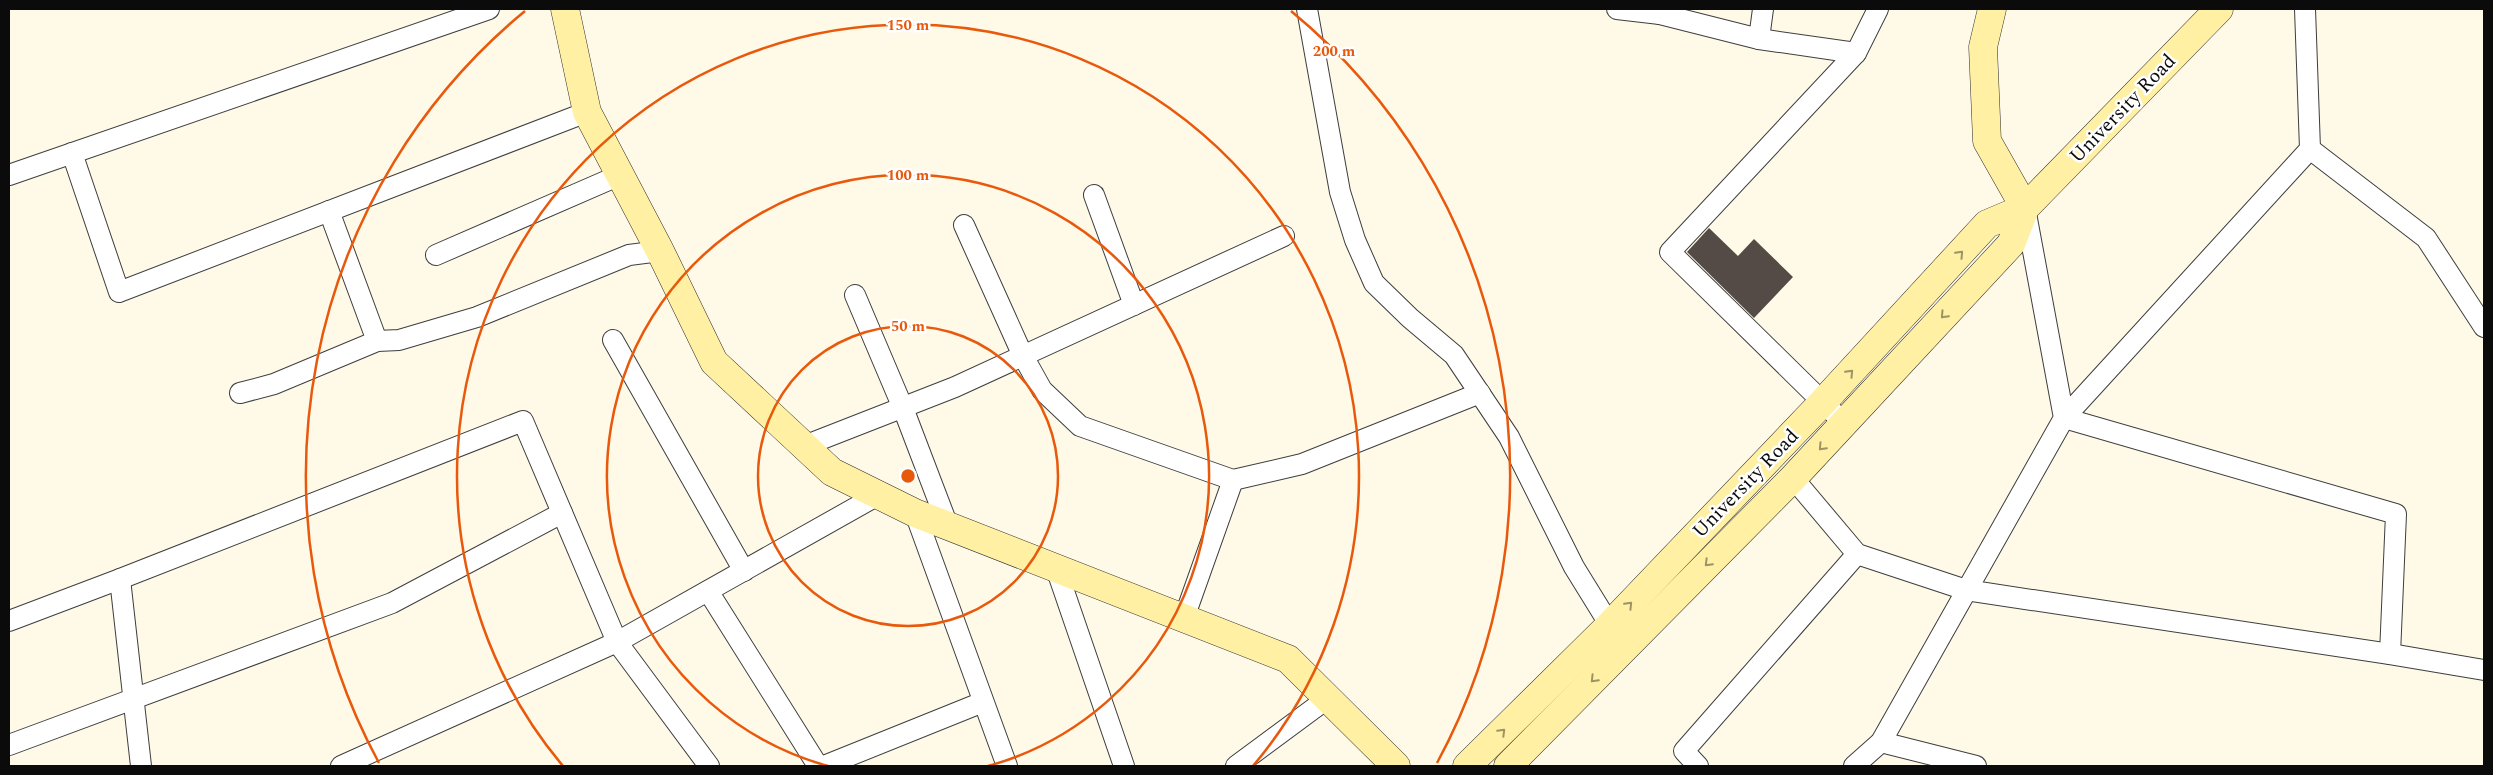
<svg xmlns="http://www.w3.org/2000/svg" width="2493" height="775" font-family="Spectral,serif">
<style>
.building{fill:#544b46}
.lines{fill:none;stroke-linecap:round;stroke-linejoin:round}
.street-casing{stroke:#3e3e3e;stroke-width:22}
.secondary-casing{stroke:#2d2d2d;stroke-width:29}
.street{stroke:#fff;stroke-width:20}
.secondary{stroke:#fff0a3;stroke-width:28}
.oneway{stroke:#9d9466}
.ring{fill:none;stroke:#e8590c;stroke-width:2.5}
.labels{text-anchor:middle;stroke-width:5;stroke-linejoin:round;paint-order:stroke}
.street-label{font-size:20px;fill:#0b0b0b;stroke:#fff}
.centre{fill:#e8590c;stroke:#fff;stroke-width:2.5}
.ring-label{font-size:15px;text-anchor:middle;font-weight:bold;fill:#e8590c;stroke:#fff;stroke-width:5;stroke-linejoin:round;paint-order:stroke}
</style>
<rect width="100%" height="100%" fill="#fff9e8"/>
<polygon class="building" points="1709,228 1738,256 1754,239 1793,277 1754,318 1687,252"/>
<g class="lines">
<g class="street-casing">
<g id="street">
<polyline points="1307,9 1340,192 1355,240 1374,283 1410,318 1454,355 1509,437 1574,567 1616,635"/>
<polyline points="1617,9 1660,14 1661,9"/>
<polyline points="2305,9 2310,149 2064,418 2396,514 2390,654"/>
<polyline points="1660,14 1759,39 1763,9"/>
<polyline points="1759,39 1856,53 1670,252 1844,423"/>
<polyline points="1856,53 1878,9"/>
<polyline points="2310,149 2426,238 2484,327"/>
<polyline points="72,153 119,292 587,112"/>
<polyline points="9,175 489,9"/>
<polyline points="1094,195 1134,305"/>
<polyline points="329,211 377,341"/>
<polyline points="964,225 1023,356 1042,390 1080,426 1233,480 1302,464 1480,393"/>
<polyline points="436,255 620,175"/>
<polyline points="855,295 903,408 948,526"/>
<polyline points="613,340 744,571"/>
<polyline points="240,393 274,384 377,341 399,340 477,317 629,255 660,251"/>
<polyline points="804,446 955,387 1284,236"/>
<polyline points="1793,478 1857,554 1966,590 2390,654 2484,670"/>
<polyline points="915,513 1007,766"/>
<polyline points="1056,568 1124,766"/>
<polyline points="708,591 818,766"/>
<polyline points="1184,618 1233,480"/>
<polyline points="9,621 120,579"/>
<polyline points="1881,742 1976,766"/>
<polyline points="9,745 392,603 562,513"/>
<polyline points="141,766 120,579 523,421 617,642 709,766"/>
<polyline points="341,766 617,642 878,495"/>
<polyline points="824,766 983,702"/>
<polyline points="1236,766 1328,698"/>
<polyline points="1698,766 1684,751 1857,554"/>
<polyline points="1854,766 1881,742 2064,418 2025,208"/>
</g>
</g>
<g class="secondary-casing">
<g id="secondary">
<polyline points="565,9 587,112 660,251 714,362 832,472 915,513 1288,659 1396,766"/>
<polyline points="1992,9 1983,47 1987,141 2025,208"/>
<polyline points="1467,766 1609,626 1823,402 1987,224 2025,208"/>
<polyline points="1508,766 1793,478 2011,244 2025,208 2219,9"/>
</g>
</g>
<use href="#street" class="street"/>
<use href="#secondary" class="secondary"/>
</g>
<defs><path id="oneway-chevron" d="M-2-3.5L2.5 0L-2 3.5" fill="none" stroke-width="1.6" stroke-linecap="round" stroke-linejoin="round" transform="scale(1.25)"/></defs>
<g class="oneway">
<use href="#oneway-chevron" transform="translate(1960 254) rotate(-47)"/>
<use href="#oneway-chevron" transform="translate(1944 315) rotate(133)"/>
<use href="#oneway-chevron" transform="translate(1850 373) rotate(-47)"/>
<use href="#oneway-chevron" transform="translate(1822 447) rotate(133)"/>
<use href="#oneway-chevron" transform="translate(1708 563) rotate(135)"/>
<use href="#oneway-chevron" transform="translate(1629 605) rotate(-46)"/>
<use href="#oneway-chevron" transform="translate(1594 679) rotate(134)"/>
<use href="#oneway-chevron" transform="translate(1502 732) rotate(-45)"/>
</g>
<g class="ring">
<circle cx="908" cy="476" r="150"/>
<path d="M828 766A301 301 0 1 1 988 766"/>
<path d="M563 766A451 451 0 1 1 1253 766"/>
<path d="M379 763A602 602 0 0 1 525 11M1291 11A602 602 0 0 1 1437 763"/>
</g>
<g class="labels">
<g class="street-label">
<text transform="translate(2122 108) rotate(-46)" y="7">University Road</text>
<text transform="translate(1745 483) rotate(-46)" y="7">University Road</text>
</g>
</g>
<circle cx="908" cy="476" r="8" class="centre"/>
<g class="ring-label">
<text x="908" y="30">150 m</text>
<text x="1334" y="56">200 m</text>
<text x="908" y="180">100 m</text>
<text x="908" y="331">50 m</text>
</g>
<rect width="2493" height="775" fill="none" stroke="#0b0b0b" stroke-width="20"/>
</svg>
